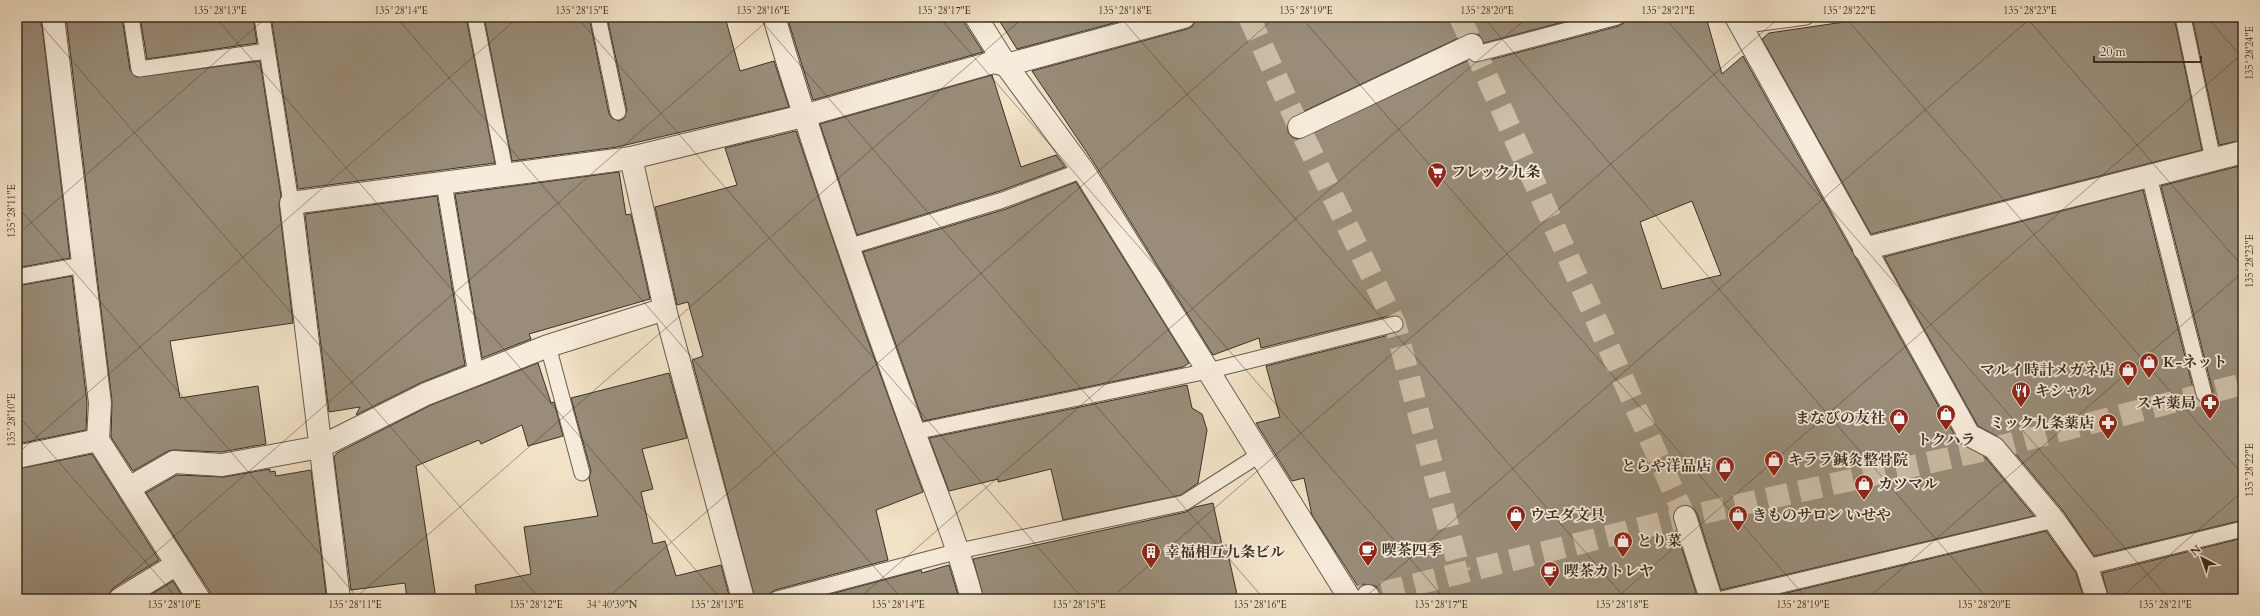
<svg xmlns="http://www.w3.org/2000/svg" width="2260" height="616" font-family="Cardo,'Noto Serif JP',serif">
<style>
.building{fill:#998d79;stroke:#393025;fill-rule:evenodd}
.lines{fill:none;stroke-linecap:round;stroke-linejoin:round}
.pedestrian-tunnel{stroke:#cdbea7;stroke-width:22;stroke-dasharray:22 11;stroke-linecap:butt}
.service-casing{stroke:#675c4e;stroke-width:17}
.pedestrian-casing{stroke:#675c4e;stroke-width:24}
.minor-casing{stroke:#675c4e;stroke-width:24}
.service{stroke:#f7ecdb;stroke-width:15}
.pedestrian{stroke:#f7ecdb;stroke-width:22}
.minor{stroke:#f7ecdb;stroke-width:22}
.ticks{fill:none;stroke:#393025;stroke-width:1;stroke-opacity:0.45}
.labels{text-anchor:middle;stroke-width:3.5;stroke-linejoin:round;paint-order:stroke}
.poi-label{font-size:15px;font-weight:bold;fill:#393025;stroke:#f7ecdb;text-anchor:start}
.neatline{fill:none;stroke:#393025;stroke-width:1.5}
.ticks-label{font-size:10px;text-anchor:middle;fill:#393025}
</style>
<rect width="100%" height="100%" fill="#f2e2c7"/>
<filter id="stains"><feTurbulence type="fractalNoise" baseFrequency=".005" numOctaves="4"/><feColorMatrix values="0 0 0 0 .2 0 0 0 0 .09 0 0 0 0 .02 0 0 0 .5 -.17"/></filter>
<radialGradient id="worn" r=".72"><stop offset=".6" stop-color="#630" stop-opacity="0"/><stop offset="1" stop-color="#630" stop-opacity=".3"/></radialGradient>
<g class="building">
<polygon points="17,17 41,17 70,258 17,268"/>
<polygon points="66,17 122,17 130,70 136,77 260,61 281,196 279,204 293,323 170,341 180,398 258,386 266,444 221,452 174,450 168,451 133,471 111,437 112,401"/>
<polygon points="140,17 253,17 257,43 147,59"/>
<polygon points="271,17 466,17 495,163 298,189"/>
<polygon points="484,17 589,17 609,114 612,118 619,121 624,118 627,110 607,17 725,17 740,71 774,61 789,107 617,147 512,161"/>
<polygon points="787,17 964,17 965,24 983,52 813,100"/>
<polygon points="997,17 1136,17 1017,49"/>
<path d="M1196,17h386l-98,26 -5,-8 -12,-1 -173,82 -5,4 -1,12 4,5 6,2 171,-79 9,3 141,-37 5,-3 2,-6h80l16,57 21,-18 215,385 5,5 23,12 48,58 -313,74 -24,-77 -4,-5 -11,-3 -6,4 -3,12 25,78h-317l-5,-13 -12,-2 -5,4 -47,-73 -8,-37 -12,3 -36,-58 24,-6 -14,-51 131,-33 7,-6 -2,-9 -9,-3 -132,33 -2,-10 -46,17 -119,-192 -62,-92 155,-42 6,-3zM1692,201l29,74 -59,14 -22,-67z"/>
<polygon points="1878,17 2174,17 2202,150 1871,234 1762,39 1769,33"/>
<polygon points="2192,17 2243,17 2243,140 2219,145"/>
<polygon points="992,75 1021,167 1056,155 1065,167 1000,191 857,235 820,124"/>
<polygon points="796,131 859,316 923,492 876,510 888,560 775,590 770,593 768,599 755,599 692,360 703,356 688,302 677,305 655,207 737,185 725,148"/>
<polygon points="2243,165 2243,520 2094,556 2064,512 2004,440 1978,426 1884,257 2143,190 2195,396 2201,402 2207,403 2212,397 2213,392 2161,186"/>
<polygon points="619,172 626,215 631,214 650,299 529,334 531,339 482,358 455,194"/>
<polygon points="1076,182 1189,363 1183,367 923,421 863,252 1006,209"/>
<polygon points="437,196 465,365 420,383 356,415 360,407 329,412 305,214"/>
<polygon points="72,276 87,403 86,430 17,444 17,286"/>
<polygon points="538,363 551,403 554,402 563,436 528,446 522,425 481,444 479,440 416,466 436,599 407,599 405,583 351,590 334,457 337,453 431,405"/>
<polygon points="669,373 687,438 642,449 653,489 641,492 653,544 665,541 676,576 721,565 730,599 477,599 475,585 531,574 524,527 598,516 589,478 591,471 571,398"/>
<polygon points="1187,385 1192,408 1202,414 1207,430 1198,483 1181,495 1063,520 1051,469 998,482 998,479 949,491 929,438"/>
<polygon points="92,454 159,560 113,588 108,599 17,599 17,469"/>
<polygon points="270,469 270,472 275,471 276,476 311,470 326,594 288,599 211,599 210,592 146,493 177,475 224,477"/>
<polygon points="1213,503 1222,545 1226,545 1238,599 984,599 973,559 1186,512 1195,507"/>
<polygon points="2046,531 2076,573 2084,599 1761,599"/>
<polygon points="2243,538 2243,599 2109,599 2102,573"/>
<polygon points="949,565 958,595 944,599 812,599 921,570 922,573"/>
<polygon points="173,581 184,599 144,599"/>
</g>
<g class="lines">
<g class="pedestrian-tunnel">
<polyline points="1249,17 1299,127 1395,324 1460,572"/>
<polyline points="1460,17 1685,517"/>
<polyline points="1350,597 1368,596 1685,517 1994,448 2243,384"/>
</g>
<g class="service-casing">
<g id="service">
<polyline points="131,17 139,69 267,51"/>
<polyline points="262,17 291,203"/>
<polyline points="475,17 506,175"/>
<polyline points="598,17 618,112"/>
<polyline points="2183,17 2213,160"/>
<polyline points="1740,26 1806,17"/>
<polyline points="1476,54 1617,17"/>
<polyline points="2149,176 2204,394"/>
<polyline points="444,183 476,375"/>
<polyline points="848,247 1003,200 1083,170"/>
<polyline points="17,277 83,265"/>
<polyline points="548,346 582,473"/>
<polyline points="914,432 1208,371 1395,324"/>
<polyline points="2087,567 2243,529"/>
<polyline points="777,599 959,551 1184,503 1259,455"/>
<polyline points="1722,599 2054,520"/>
</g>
</g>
<g class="pedestrian-casing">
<polyline id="pedestrian" points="1299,127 1472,45"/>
</g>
<g class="minor-casing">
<g id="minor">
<polyline points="53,17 100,403 98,440 199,599"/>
<path d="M774,17c39,132 85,262 132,393 22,63 49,124 66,189"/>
<polyline points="976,17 1006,65 1083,170 1349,597"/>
<polyline points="1736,17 1969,435 1994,448 2054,520 2087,567 2097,599"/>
<polyline points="631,158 665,309 743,599"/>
<polyline points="1864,249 2243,152"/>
<polyline points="17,457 98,440"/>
<polyline points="129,488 174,462 222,465 320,447 426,394 548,346 665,309"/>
<polyline points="1685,517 1711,599"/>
<polyline points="1368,596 1369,599"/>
<polyline points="120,599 177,564"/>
<polyline points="339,599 291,203 631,158 803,116 994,62 1006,65 1184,17"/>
</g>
</g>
<use href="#service" class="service"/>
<use href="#pedestrian" class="pedestrian"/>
<use href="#minor" class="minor"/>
</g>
<path class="ticks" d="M34,17l506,582M215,17l506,582M396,17l506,582M577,17l506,582M758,17l506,582M939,17l506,582M1120,17l506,582M1301,17l506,582M1483,17l505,582M1664,17l505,582M1845,17l398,458M2026,17l217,250M2207,17l36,42M17,206l342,393M17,235l250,-218M17,414l161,185M17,454l502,-437M102,599l670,-582M354,599l670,-582M606,599l670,-582M858,599l670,-582M1110,599l670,-582M1363,599l669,-582M1615,599l628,-546M1867,599l376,-327M2119,599l124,-108"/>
<defs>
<g id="supermarket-pin" transform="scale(1)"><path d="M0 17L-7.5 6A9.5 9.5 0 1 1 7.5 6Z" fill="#8f2418" stroke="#f7ecdb"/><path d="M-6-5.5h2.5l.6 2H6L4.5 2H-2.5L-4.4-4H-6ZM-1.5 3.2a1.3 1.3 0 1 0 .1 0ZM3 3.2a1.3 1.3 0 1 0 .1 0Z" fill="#fff"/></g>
<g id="shop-pin" transform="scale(1)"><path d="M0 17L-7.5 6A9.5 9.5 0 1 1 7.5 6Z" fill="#8f2418" stroke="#f7ecdb"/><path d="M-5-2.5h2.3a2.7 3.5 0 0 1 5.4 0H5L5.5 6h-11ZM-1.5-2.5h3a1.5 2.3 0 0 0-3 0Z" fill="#fff"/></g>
<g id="restaurant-pin" transform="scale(1)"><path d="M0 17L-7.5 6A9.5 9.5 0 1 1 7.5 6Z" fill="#8f2418" stroke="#f7ecdb"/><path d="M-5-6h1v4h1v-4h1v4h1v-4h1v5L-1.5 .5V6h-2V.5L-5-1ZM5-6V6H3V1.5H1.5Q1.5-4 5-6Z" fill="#fff"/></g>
<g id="pharmacy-pin" transform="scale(1)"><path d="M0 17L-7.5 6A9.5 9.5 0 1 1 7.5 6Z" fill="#8f2418" stroke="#f7ecdb"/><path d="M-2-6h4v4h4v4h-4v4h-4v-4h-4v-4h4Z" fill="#fff"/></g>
<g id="cafe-pin" transform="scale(1)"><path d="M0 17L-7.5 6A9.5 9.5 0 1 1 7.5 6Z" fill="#8f2418" stroke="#f7ecdb"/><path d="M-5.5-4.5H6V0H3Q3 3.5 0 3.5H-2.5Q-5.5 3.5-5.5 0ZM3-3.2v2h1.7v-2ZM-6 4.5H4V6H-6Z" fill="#fff"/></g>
<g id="building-pin" transform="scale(1)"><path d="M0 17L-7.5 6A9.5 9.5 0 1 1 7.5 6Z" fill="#8f2418" stroke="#f7ecdb"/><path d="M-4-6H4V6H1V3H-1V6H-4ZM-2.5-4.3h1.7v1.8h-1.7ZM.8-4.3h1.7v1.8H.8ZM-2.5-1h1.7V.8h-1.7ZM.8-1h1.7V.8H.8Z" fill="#fff"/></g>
</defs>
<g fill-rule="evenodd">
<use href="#supermarket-pin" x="1437" y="172"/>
<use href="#shop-pin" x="2149" y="362"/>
<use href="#shop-pin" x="2128" y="370"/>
<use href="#restaurant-pin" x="2021" y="391"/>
<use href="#pharmacy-pin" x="2210" y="403"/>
<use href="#shop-pin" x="1946" y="414"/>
<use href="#shop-pin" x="1899" y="418"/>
<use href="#pharmacy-pin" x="2108" y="423"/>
<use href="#shop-pin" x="1774" y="460"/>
<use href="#shop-pin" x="1725" y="466"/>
<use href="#shop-pin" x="1864" y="484"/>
<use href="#shop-pin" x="1516" y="515"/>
<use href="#shop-pin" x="1738" y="515"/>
<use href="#shop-pin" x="1623" y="541"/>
<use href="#cafe-pin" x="1368" y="550"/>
<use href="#building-pin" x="1151" y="552"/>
<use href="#cafe-pin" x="1550" y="571"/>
</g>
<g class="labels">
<g class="poi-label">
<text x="1451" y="177">フレック九条</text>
<text x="2163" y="367">K-ネット</text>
<text x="2114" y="375" text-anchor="end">マルイ時計メガネ店</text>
<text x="2035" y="396">キシャル</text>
<text x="2196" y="408" text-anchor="end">スギ薬局</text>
<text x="1885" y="423" text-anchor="end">まなびの友社</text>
<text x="2094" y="428" text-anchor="end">ミック九条薬店</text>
<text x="1946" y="445" text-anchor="middle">トクハラ</text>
<text x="1788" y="465">キララ鍼灸整骨院</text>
<text x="1711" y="471" text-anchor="end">とらや洋品店</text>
<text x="1878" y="489">カツマル</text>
<text x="1530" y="520">ウエダ文具</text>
<text x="1752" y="520">きものサロン いせや</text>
<text x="1637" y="546">とり菜</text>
<text x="1382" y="555">喫茶四季</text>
<text x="1165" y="557">幸福相互九条ビル</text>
<text x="1564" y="576">喫茶カトレヤ</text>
</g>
</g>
<rect width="2260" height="616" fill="none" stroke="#f2e2c7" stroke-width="44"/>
<g transform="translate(2202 558) rotate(319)" stroke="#f7ecdb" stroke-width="3" paint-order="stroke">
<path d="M0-3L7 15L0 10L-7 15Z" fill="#393025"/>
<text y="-6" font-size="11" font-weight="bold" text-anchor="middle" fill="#393025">N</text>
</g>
<path d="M2094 56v6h107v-6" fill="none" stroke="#393025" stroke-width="2"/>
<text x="2100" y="56" font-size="12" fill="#393025" stroke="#f7ecdb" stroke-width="3" paint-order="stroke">20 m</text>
<rect x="22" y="22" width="2216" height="572" class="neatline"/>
<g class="ticks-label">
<text x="220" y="14">135°28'13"E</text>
<text x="401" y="14">135°28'14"E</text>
<text x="582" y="14">135°28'15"E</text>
<text x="763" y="14">135°28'16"E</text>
<text x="944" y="14">135°28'17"E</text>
<text x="1125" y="14">135°28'18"E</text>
<text x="1306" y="14">135°28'19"E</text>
<text x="1487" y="14">135°28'20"E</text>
<text x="1668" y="14">135°28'21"E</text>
<text x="1849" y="14">135°28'22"E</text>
<text x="2030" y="14">135°28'23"E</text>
<text transform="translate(2249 53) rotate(-90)" y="4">135°28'24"E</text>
<text transform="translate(11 211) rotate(-90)" y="4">135°28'11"E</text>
<text transform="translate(2249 261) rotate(-90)" y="4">135°28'23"E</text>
<text transform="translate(11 420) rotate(-90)" y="4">135°28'10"E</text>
<text transform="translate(2249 470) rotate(-90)" y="4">135°28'22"E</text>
<text x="174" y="608">135°28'10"E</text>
<text x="355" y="608">135°28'11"E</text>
<text x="536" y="608">135°28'12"E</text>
<text x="612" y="608">34°40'39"N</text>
<text x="717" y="608">135°28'13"E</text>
<text x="898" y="608">135°28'14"E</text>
<text x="1079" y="608">135°28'15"E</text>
<text x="1260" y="608">135°28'16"E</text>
<text x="1441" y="608">135°28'17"E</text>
<text x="1622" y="608">135°28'18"E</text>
<text x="1803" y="608">135°28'19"E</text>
<text x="1984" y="608">135°28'20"E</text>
<text x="2165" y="608">135°28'21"E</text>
</g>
<rect width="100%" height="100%" filter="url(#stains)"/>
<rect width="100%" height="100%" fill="url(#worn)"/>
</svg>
